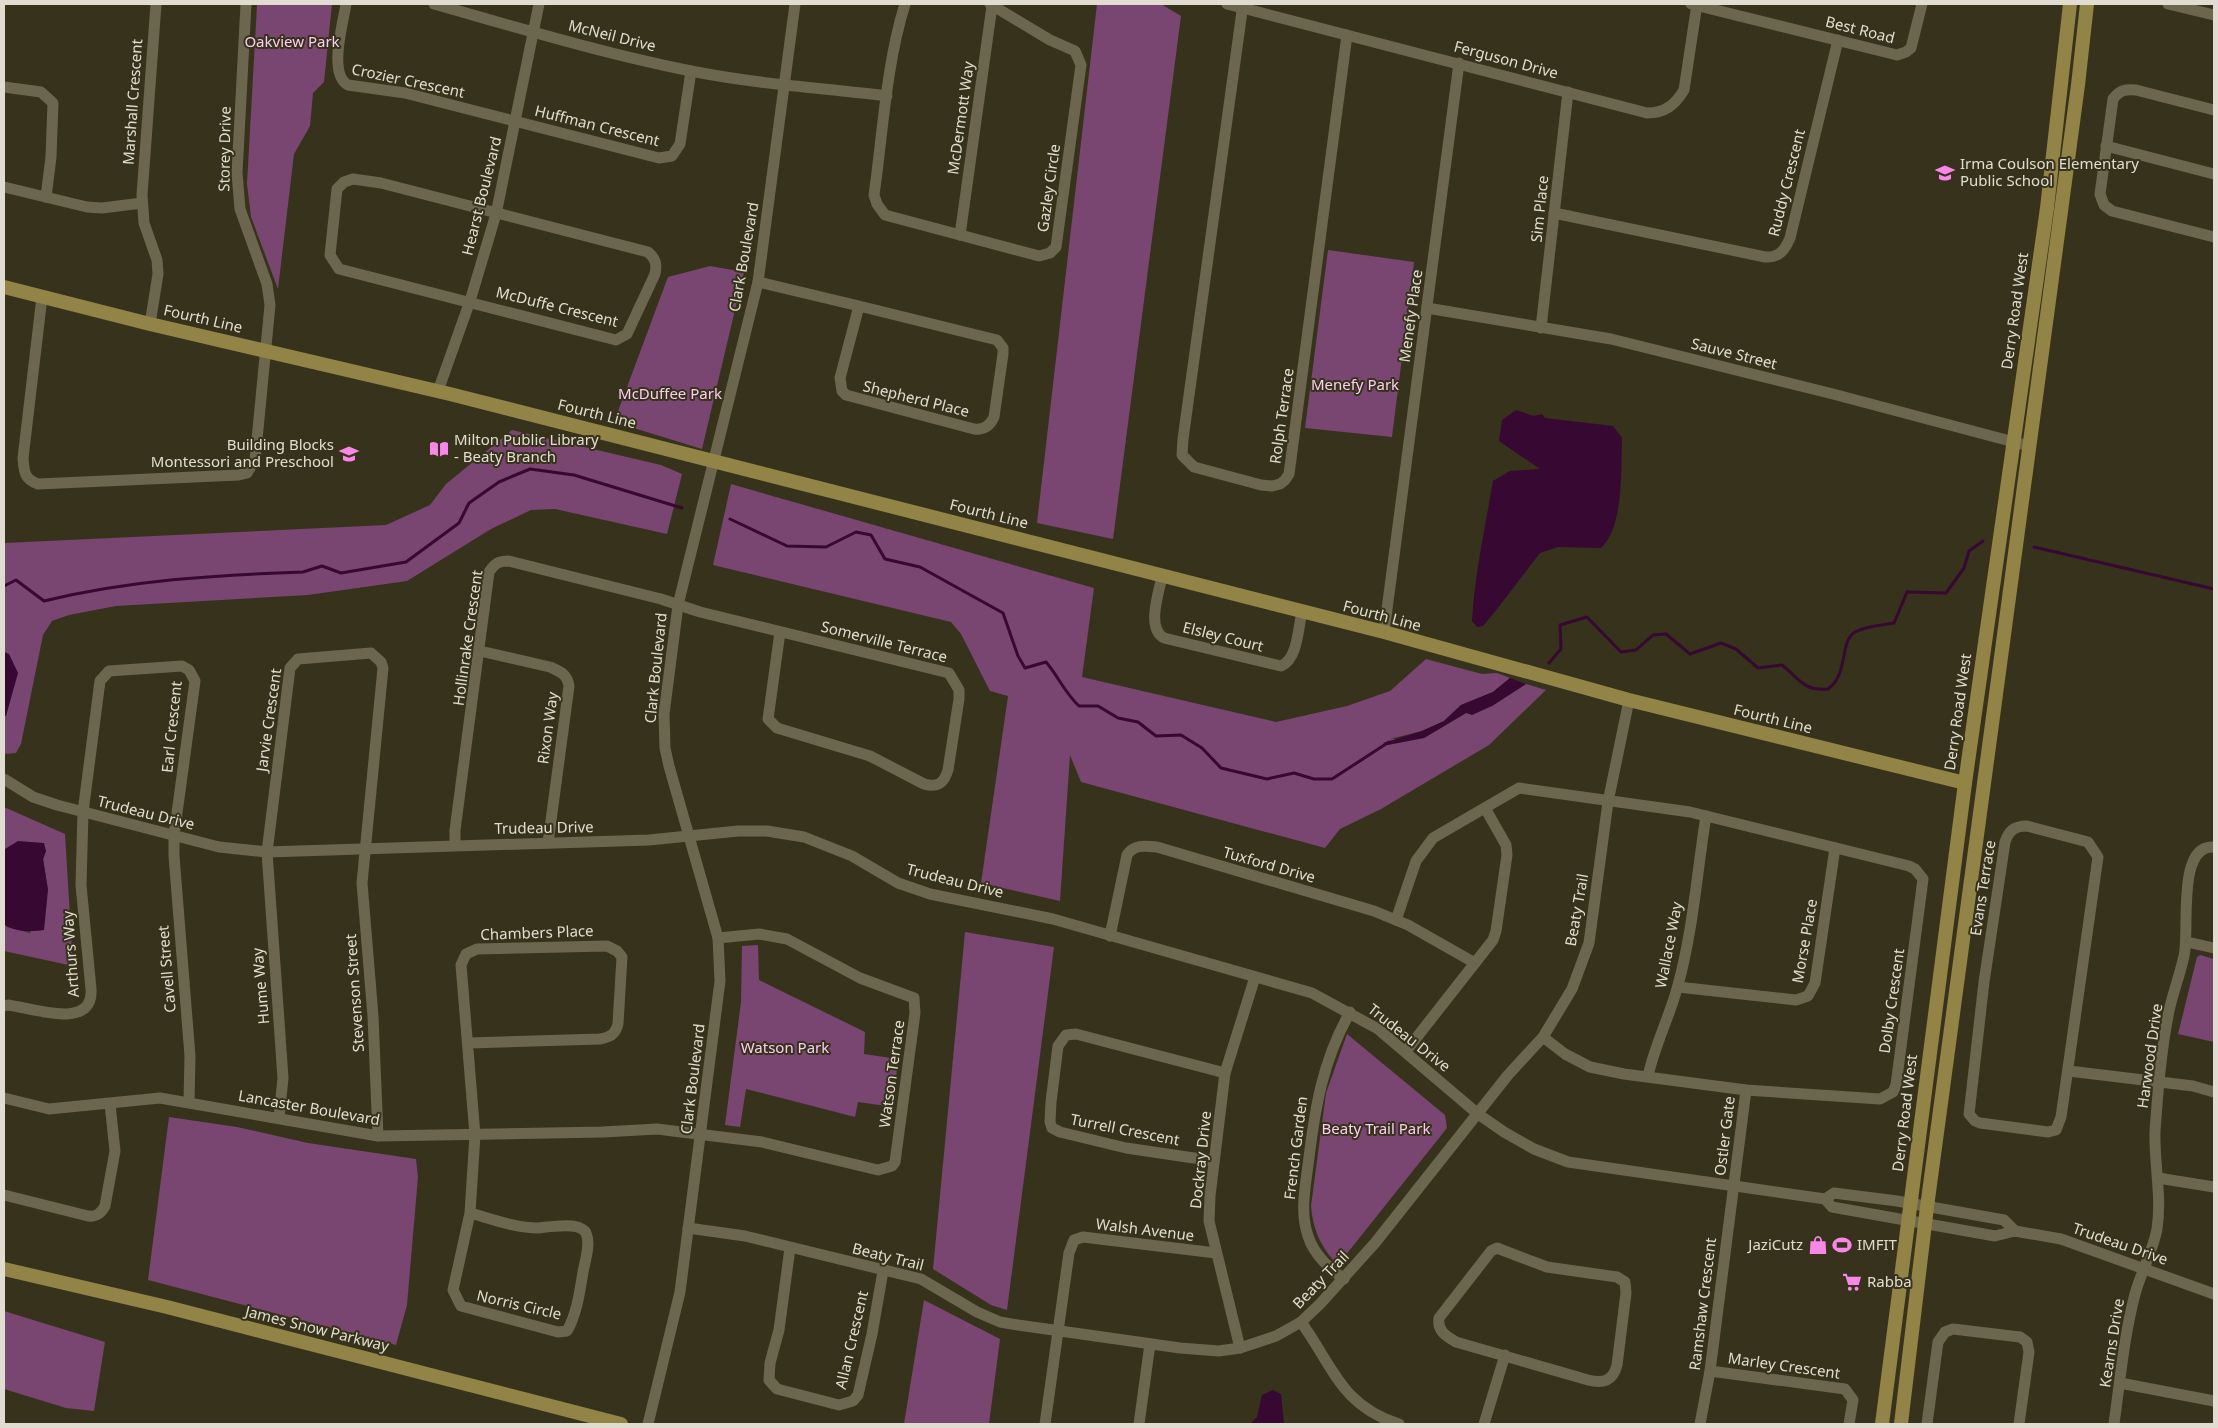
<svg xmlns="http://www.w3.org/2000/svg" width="2218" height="1428" font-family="'Noto Sans',sans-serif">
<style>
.green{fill:#784670}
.water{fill:#370832}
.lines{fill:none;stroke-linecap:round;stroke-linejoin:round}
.stream{stroke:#370832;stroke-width:3}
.minor{stroke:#6c664e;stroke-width:11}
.major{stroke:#928346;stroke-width:14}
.labels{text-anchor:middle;stroke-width:4;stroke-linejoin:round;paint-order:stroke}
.street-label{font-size:15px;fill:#e0ddd0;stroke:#37321b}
.park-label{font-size:15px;fill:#fccdf3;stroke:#37321b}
.poi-label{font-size:15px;fill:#e0ddd0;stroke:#37321b;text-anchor:start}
</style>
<rect width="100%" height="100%" fill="#37321b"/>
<g class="green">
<polygon points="286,4 332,4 324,82 313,93 310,126 294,154 278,289 251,217 247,184 257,5"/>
<polygon points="1097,4 1161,4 1181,16 1113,539 1037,523"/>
<polygon points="1328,250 1414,262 1392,437 1305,428"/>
<polygon points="710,266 744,272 702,449 614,422 668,277"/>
<polygon points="512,430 661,465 682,474 667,534 555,509 531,510 491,529 407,581 308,595 116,606 69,615 52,621 43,635 21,744 16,753 4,754 4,716 6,716 9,655 4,652 4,543 386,525 430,505 446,484"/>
<polygon points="731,484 1094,588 1082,677 1276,722 1347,706 1390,691 1426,659 1482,674 1497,673 1510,678 1493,692 1461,705 1444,721 1422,731 1390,739 1424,738 1466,713 1492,706 1526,684 1546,690 1489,745 1381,809 1340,829 1325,848 1081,782 1070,755 1060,901 981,883 1008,696 990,691 961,634 951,622 713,565"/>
<polygon points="4,807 65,834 73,966 4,951 4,924 7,927 30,933 48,890 43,859 46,851 5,849 4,853"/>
<polygon points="965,932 1054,947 1007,1310 991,1305 933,1269"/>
<polygon points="758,945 759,980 865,1032 864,1054 898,1059 893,1107 858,1102 855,1117 746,1089 740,1127 725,1125 741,1002 742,946"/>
<polygon points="2200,955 2214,959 2214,1042 2178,1034 2197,957"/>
<path d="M1347,1034l98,81 2,13 -106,133h-7c-15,-17 -21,-33 -23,-55l15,-113z"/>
<polygon points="169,1117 237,1127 308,1143 416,1159 418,1177 407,1305 396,1345 148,1280"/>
<polygon points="924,1300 1000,1339 989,1424 904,1424"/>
<polygon points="4,1311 105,1342 94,1411 66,1408 4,1389"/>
</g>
<g class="water">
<path d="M1516,410l18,6 8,-2 3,4 68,8 9,12c-1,30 2,89 -21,110l-43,-1 -18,6 -43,56 -14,17 -6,1 -5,-6c3,-48 13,-93 21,-140l17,-10 30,-2 -41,-28 3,-21z"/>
<polygon points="4,652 9,654 18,673 6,716 4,716"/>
<polygon points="1510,678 1526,684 1492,706 1472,715 1466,713 1424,738 1388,745 1383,743 1422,731 1444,721 1461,705 1493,692"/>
<path d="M18,841l26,2 2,8 -3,8 5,31 -4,40c-12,2 -31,2 -40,-6v-71l1,-4z"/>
<polygon points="1273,1390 1281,1394 1284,1424 1250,1424 1257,1417 1262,1395"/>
</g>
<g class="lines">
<g class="stream">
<path d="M730,519l57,27 39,1 30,-15 15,3 14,24 35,8 83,46 15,43 7,12 21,-6c12,14 19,31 33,44h19l20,12 20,4 18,14 25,-1 21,13 19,20 46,11 27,-6 20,6h18l57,-37"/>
<polyline points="2034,547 2214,589"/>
<path d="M4,586l12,-6 28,21c86,-21 171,-26 259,-29l19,-6 19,7 65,-11 53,-39 10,-20 30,-21 31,-13 44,6 108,33"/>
<path d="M1549,663l12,-14 -1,-24 27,-8 34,35 15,-2 17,-15 13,-1 24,20 31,-11 15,6 22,19 24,-3c18,14 21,26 46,24 21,-15 11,-47 27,-57 11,-6 27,-7 39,-9l13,-31 39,1 18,-25 5,-17 14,-10"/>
</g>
<g class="minor">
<path d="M346,4c-3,20 -18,70 2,81l57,8 254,65 13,-2 8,-12 11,-73"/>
<path d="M434,4c85,24 171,50 257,67 65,13 131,17 196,25"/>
<path d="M905,4c-19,61 -22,128 -31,191l3,9 8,11 154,41 11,-3 6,-6 25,-182 -6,-14 -25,-11 -60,-36"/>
<path d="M1227,4l420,109c18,0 28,-8 37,-23l13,-86"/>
<polyline points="1243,4 1183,439 1182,455 1194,467 1261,485 1272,486 1280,484 1285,480 1289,474 1347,35"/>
<polyline points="1691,4 1897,55 1906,52 1911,48 1922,4"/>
<polyline points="2168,4 2214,15"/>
<polyline points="4,87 41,92 53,103 51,157 46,197"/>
<path d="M2214,110l-78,-20c-11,-1 -16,0 -23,9l-13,95 4,11 8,6 102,26"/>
<polyline points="2106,146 2214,174"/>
<path d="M353,179l28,4 267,69c8,7 9,12 7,22l-28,60 -11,6 -269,-69 -8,-2 -9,-14 7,-66 7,-7z"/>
<polyline points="4,187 87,207 102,208 142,203"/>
<path d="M1554,213l211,44c14,1 20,-7 25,-19l48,-198"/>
<polyline points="960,235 992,6"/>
<path d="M758,282l101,24 -19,72 2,13 4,4 128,34c10,1 16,-3 20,-12l9,-63v-6l-6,-8 -138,-34"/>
<path d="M42,297l-19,161c1,13 1,21 15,26l201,-9 8,-2 8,-13 15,-155 -3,-21 -27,-75 -3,-36 9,-169"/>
<polyline points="1427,308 1611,339 1833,394 2029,446"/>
<polyline points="150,324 158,274 157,260 144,223 142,195 156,4"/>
<polyline points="1541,328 1568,92"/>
<polyline points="438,391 470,301 496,214 539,4"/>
<path d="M1162,576c-3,17 -16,52 2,62l117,28c17,-7 17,-38 21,-54"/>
<polyline points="1384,632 1459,63"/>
<path d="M480,651l70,16c11,5 17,7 19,19l-21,157"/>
<polyline points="4,779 33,797 57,805 219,847 267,852 649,840 738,831 767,831 804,837 852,856 898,883 930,894 1053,919 1312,993 1378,1029 1478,1114 1504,1132 1534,1149 1568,1162 1825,1199 1834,1193 1897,1201 2004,1220 2015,1231"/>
<path d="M2027,826l61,16 10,15 -37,260 -5,13 -8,2 -68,-9 -5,-2 -6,-7 15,-132 21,-140c4,-12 10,-16 22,-16z"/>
<path d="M455,845v-15l34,-258c6,-9 10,-11 20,-11l152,38 39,13 249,61 10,17v9l-11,71c-4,13 -10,18 -24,14l-54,-28 -93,-28 -9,-9 12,-87"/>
<polyline points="1396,920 1416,861 1433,838 1519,788 1690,812 1909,866 1915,869 1923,879 1896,1085 1893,1092 1880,1099 1746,1090 1624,1074 1590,1067 1565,1054 1543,1037"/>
<path d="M1110,936l17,-81c7,-11 19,-9 30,-8l217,64 34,14 67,38"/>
<polyline points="2187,942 2214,948"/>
<polyline points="1678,987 1796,1000 1808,996 1815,983 1835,848"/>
<path d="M4,1006l4,-1c24,3 86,26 83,-16l-10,-104 2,-73 17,-131 9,-10 73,-5 7,4 6,11 -21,154v21l16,200 -1,46"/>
<path d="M469,1043l131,-4c10,-2 15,-4 18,-15l4,-67 -5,-6 -10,-5 -130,3 -11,5 -5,11 14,170 -5,78 -17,77 8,16 97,26 9,-1c10,-17 13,-41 16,-59 2,-11 8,-28 3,-39 -6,-12 -37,-6 -48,-5 -23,0 -46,-9 -68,-15"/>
<polyline points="1406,1051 1493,940 1496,931 1507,855 1506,845 1485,808"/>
<polyline points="2069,1071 2193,1086 2214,1092"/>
<path d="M1648,1076c7,-32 22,-60 30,-91 15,-54 19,-113 28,-169"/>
<polyline points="4,1098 49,1109 160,1098 378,1136 603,1132 657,1129 762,1142 878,1170 892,1166 895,1162 915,1013 914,998 860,978 787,939 759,934 718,938"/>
<polyline points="279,1118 283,1078 267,852 290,668 298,659 371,653 381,662 383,668 362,883 373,1016 378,1136"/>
<polyline points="1214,1161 1126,1148 1060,1132 1052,1128 1050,1122 1051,1102 1058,1046 1066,1035 1076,1034 1225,1073"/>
<polyline points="2158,1178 2214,1187"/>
<path d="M4,1195l84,21c9,1 13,-3 17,-10l10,-55 -5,-47"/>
<polyline points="1825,1199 1832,1207 1995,1236 2015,1231 2061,1239 2214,1294"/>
<polyline points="688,1228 745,1236 921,1279 977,1312 1000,1322 1018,1325 1180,1348 1219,1351 1240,1348 1276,1336 1301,1322 1320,1304 1375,1243 1508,1075 1543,1037 1572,989 1589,943 1608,802 1629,700"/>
<polyline points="790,1248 779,1330 770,1363 769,1380 777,1389 839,1405 853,1401 858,1395 872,1334 883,1271"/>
<path d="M1497,1248l50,19 70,10 8,5 1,11 -9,72c-4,16 -14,19 -29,15l-132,-38c-10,-6 -19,-11 -17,-24l52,-67z"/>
<path d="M1344,1279c-15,-11 -30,-24 -36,-43 -8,-23 -3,-48 0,-71 7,-57 14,-103 42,-153"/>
<path d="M1301,1322c32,44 40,84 98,102"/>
<polyline points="1240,1348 1209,1221 1210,1196 1225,1073 1255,977"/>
<polyline points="1710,1371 1845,1389 1853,1400 1849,1424"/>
<polyline points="2120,1383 2214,1401"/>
<polyline points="648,1424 680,1292 720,981 718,938 669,766 665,748 664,714 678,605 758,282 795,4"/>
<polyline points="1045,1424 1069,1253 1074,1240 1083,1237 1216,1253"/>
<polyline points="1139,1424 1150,1344"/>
<polyline points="1484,1424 1505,1355"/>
<polyline points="1700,1424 1710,1371 1746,1090"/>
<polyline points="1927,1424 1938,1342 1945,1332 1953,1329 2020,1337 2027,1342 2029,1352 2019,1424"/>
<path d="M2114,1424c6,-43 10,-88 21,-130 6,-22 18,-43 22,-65 5,-33 -3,-65 -2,-98 3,-40 6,-81 14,-120 4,-19 11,-36 15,-55 6,-25 -8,-112 30,-109"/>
</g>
<g class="major">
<polyline points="4,287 150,324 450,394 1384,632 1629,700 1965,783"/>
<polyline points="4,1269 167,1307 621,1424"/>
<polyline points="1882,1424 1965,783 2047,208 2070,4"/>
<polyline points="1901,1424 1927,1207 2078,85 2087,4"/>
</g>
</g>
<defs>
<g id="school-bare" transform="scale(1.5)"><path d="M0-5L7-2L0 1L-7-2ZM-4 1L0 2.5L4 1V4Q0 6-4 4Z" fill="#f987e8" stroke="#37321b" stroke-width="2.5" paint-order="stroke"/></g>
<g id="library-bare" transform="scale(1.5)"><path d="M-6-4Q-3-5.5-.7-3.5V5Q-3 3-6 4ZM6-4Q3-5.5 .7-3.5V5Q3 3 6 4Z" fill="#f987e8" stroke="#37321b" stroke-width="2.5" paint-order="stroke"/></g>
<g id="shop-bare" transform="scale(1.5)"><path d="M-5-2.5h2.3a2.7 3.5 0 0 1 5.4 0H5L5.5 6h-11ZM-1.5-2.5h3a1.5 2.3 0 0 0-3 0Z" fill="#f987e8" stroke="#37321b" stroke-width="2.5" paint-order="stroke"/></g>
<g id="stadium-bare" transform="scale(1.5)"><path d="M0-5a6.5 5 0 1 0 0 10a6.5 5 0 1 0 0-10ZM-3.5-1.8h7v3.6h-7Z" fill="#f987e8" stroke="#37321b" stroke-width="2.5" paint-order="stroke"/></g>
<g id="supermarket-bare" transform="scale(1.5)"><path d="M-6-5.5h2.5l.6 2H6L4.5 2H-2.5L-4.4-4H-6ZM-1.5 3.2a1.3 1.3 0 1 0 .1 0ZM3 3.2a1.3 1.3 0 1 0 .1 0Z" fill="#f987e8" stroke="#37321b" stroke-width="2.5" paint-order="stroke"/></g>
</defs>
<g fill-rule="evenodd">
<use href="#school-bare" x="1945" y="173"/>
<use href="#library-bare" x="439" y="449"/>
<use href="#school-bare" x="349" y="454"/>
<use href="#shop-bare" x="1818" y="1245"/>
<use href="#stadium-bare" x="1842" y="1245"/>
<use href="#supermarket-bare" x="1852" y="1282"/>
</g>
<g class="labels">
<g class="street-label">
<text transform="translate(1860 30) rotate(14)" y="5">Best Road</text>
<text transform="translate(612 36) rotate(14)" y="5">McNeil Drive</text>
<text transform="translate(1506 60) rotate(15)" y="5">Ferguson Drive</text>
<text transform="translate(408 81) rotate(12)" y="5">Crozier Crescent</text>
<text transform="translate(133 102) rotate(-86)" y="5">Marshall Crescent</text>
<text transform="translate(961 118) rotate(-82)" y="5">McDermott Way</text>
<text transform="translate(597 126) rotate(14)" y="5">Huffman Crescent</text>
<text transform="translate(225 149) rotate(-89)" y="5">Storey Drive</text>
<text transform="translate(1787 183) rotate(-76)" y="5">Ruddy Crescent</text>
<text transform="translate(1049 188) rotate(-82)" y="5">Gazley Circle</text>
<text transform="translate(482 196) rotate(-76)" y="5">Hearst Boulevard</text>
<text transform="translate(1540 209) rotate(-84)" y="5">Sim Place</text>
<text transform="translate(744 257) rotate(-80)" y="5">Clark Boulevard</text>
<text transform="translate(557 307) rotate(14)" y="5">McDuffe Crescent</text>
<text transform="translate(2015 311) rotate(-82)" y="5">Derry Road West</text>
<text transform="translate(1411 316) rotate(-82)" y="5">Menefy Place</text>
<text transform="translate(203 319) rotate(13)" y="5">Fourth Line</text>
<text transform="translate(1734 354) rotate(14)" y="5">Sauve Street</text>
<text transform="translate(916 399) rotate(14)" y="5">Shepherd Place</text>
<text transform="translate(597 414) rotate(14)" y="5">Fourth Line</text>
<text transform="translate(1282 416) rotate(-82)" y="5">Rolph Terrace</text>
<text transform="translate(989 514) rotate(14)" y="5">Fourth Line</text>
<text transform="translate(1382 616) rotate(15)" y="5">Fourth Line</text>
<text transform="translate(1223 637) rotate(14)" y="5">Elsley Court</text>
<text transform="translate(468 638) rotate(-82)" y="5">Hollinrake Crescent</text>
<text transform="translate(884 642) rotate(14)" y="5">Somerville Terrace</text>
<text transform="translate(656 668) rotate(-84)" y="5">Clark Boulevard</text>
<text transform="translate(1958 712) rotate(-82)" y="5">Derry Road West</text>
<text transform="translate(1773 719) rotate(14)" y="5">Fourth Line</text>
<text transform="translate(269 720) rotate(-82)" y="5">Jarvie Crescent</text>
<text transform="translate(172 727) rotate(-84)" y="5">Earl Crescent</text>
<text transform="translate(548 728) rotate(-82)" y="5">Rixon Way</text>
<text transform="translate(146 813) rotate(14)" y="5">Trudeau Drive</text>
<text transform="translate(544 828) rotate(-1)" y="5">Trudeau Drive</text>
<text transform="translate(1269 865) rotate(16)" y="5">Tuxford Drive</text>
<text transform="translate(955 881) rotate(14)" y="5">Trudeau Drive</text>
<text transform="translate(1983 888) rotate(-81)" y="5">Evans Terrace</text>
<text transform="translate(1577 910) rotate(-80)" y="5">Beaty Trail</text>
<text transform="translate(537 933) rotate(-2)" y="5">Chambers Place</text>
<text transform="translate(1805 941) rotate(-80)" y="5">Morse Place</text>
<text transform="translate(1669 945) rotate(-79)" y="5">Wallace Way</text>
<text transform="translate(71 954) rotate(-94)" y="5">Arthurs Way</text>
<text transform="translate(167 969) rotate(-95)" y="5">Cavell Street</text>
<text transform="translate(261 986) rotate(-95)" y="5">Hume Way</text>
<text transform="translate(355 993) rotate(-94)" y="5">Stevenson Street</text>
<text transform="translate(1892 1001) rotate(-82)" y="5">Dolby Crescent</text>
<text transform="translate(1409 1038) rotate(38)" y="5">Trudeau Drive</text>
<text transform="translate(2150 1056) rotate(-82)" y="5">Harwood Drive</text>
<text transform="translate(892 1074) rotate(-82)" y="5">Watson Terrace</text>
<text transform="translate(693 1079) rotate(-83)" y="5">Clark Boulevard</text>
<text transform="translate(309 1108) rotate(10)" y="5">Lancaster Boulevard</text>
<text transform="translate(1905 1113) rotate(-83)" y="5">Derry Road West</text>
<text transform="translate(1125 1130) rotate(11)" y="5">Turrell Crescent</text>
<text transform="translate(1725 1136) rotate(-83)" y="5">Ostler Gate</text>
<text transform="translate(1296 1148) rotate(-83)" y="5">French Garden</text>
<text transform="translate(1201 1160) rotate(-84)" y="5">Dockray Drive</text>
<text transform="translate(1145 1230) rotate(7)" y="5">Walsh Avenue</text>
<text transform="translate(2120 1244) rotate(19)" y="5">Trudeau Drive</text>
<text transform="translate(888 1257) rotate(14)" y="5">Beaty Trail</text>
<text transform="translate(1321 1280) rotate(-46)" y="5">Beaty Trail</text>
<text transform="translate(1703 1304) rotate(-83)" y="5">Ramshaw Crescent</text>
<text transform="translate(519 1305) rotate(13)" y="5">Norris Circle</text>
<text transform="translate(317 1329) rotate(14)" y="5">James Snow Parkway</text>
<text transform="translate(852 1340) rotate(-77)" y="5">Allan Crescent</text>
<text transform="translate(2112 1343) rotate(-81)" y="5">Kearns Drive</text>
<text transform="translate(1784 1366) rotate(8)" y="5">Marley Crescent</text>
</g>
<g class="park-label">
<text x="292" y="47">Oakview Park</text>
<text x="1355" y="390">Menefy Park</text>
<text x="670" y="399">McDuffee Park</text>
<text x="785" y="1053">Watson Park</text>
<text x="1376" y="1134">Beaty Trail Park</text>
</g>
<g class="poi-label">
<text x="1960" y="169">Irma Coulson Elementary<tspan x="1960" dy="17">Public School</tspan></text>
<text x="454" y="445">Milton Public Library<tspan x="454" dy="17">- Beaty Branch</tspan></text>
<text x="334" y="450" text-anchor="end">Building Blocks<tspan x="334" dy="17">Montessori and Preschool</tspan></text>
<text x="1803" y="1250" text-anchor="end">JaziCutz</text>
<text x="1857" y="1250">IMFIT</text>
<text x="1867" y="1287">Rabba</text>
</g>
</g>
<rect width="2218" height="1428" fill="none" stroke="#e0ddd0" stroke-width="10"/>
</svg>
